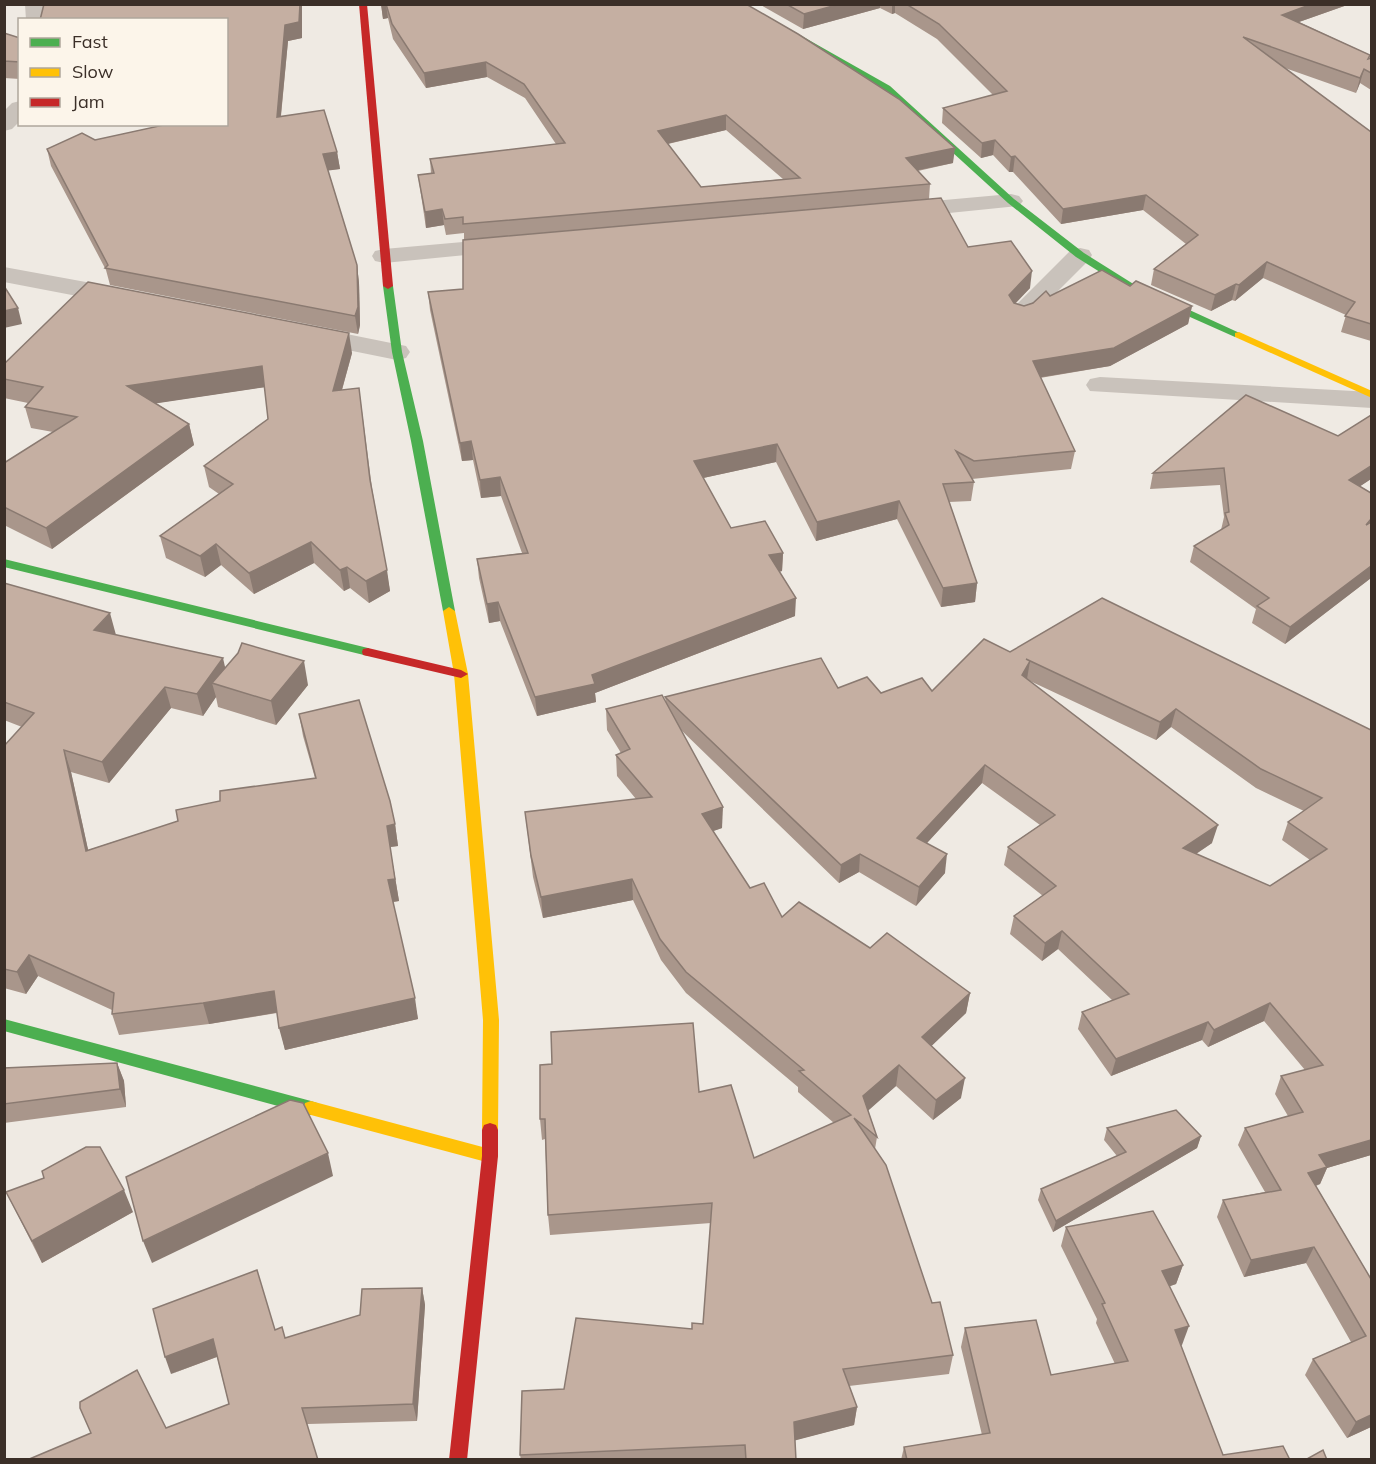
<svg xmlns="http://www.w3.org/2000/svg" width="1376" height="1464" font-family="Mulish,sans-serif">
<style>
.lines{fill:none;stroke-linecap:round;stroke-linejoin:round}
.street{fill:#c9c2bb;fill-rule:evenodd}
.fast{fill:#4caf50;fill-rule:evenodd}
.slow{fill:#ffc107;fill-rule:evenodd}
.jam{fill:#c62828;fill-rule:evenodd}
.wall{fill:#a9968b;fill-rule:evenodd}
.shaded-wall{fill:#8a7a71}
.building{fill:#c5afa2;stroke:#8a7a71;stroke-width:1.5;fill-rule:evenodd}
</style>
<rect width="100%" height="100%" fill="#efeae3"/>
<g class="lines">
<g class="street">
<polygon points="25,4 45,4 46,20 26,20"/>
<polygon points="20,101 20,121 12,129 4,131 4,111 12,103"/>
<polygon points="1011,194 1019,196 1023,201 1019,206 900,218 892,216 888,211 892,206 900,204"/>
<polygon points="508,238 517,240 520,245 517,250 384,263 375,261 372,256 375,251 384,249"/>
<polygon points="1080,248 1089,250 1092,255 1089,260 1030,319 1021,322 1012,319 1008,314 1012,309 1071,250"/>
<polygon points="4,267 124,289 133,292 137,297 133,302 124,305 4,282"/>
<polygon points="307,326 406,346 410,352 406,358 397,360 298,340 294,334 298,328"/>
<polygon points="1100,377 1372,392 1372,408 1090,391 1086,385 1090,379"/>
</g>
<g class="fast">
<polygon points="734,4 745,4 890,86 1014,199 1084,253 1135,285 1244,335 1243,337 1235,337 1127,289 1076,257 1008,203 884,90"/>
<polygon points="388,283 393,286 402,352 423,441 455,611 449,615 443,611 411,441 392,352 383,286"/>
<polygon points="4,559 368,648 374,652 368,656 4,567"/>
<polygon points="4,1019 311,1101 317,1103 319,1108 317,1113 311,1115 4,1031"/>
</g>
<g class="slow">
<polygon points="1239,332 1372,391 1372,398 1235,337 1235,333"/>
<polygon points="449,607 455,611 468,674 499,1020 498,1130 496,1135 490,1137 484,1135 482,1130 483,1020 454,674 443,611"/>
<polygon points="311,1101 490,1149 496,1151 498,1156 496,1161 490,1163 311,1115 305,1113 303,1108 305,1103"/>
</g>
<g class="jam">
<polygon points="359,4 367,4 393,286 388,289 383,286"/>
<polygon points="368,648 461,670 468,674 461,678 363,655 362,652 363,649"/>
<polygon points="490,1123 496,1125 498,1130 498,1156 467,1460 449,1460 482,1156 482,1130 484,1125"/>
</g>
</g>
<g class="wall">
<path d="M381,4l572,159 -35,8 12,13 -1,15 -465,41v-7l-18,2 -2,-10 -18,3 -8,-53 13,-1 -1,-15 126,-15 -31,-46 -38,-21 -61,11 -33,-49 -5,-21 -5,1zM726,130l57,49 -82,8 -33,-43z"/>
<polygon points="759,4 1350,4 1299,22 1370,55 1369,59 1371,58 1371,90 1360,83 1356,93 1285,68 1371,132 1371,341 1341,332 1346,315 1263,278 1235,301 1232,300 1211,311 1151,285 1154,269 1186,244 1143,210 1061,224 1013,172 1009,172 993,155 981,158 942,123 943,108 993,95 937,39 895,13 892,14 880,8 803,29"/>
<polygon points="226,20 302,38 288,41 281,116 337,152 340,169 328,170 357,265 359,283 360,325 358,334 110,285 106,270 51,166 47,149 95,140 159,126 158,124 226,124"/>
<polygon points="4,33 20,38 20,79 4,78"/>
<polygon points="968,247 1030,288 1015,304 1024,306 1050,296 1130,286 1192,306 1188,324 1110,366 1040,378 1075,451 1071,469 972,479 974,482 971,501 949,502 977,583 975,602 941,607 897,519 816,541 776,462 703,478 731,528 783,553 782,571 779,572 795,616 595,693 596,702 537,716 500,621 489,623 479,578 477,559 522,553 501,496 481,498 473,460 462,461 430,310 428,292"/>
<polygon points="352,353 342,390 359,388 372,488 390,591 369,603 350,588 344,591 314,563 254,594 221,565 205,577 166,558 160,536 219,494 209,487 204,466 268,419 265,387 156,403 189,424 194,445 52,549 4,525 4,463 53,432 31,428 25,407 28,403 4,398 4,364"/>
<polygon points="1371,415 1371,479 1360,486 1371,493 1371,578 1285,644 1252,623 1256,609 1190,562 1194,546 1221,530 1224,517 1220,485 1150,489 1153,473 1338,436"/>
<polygon points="4,583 116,635 225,668 308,685 276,725 218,707 216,697 203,716 171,708 109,783 71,772 88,850 178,821 220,801 315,778 303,736 299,714 395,824 398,846 390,847 399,901 393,902 418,1019 285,1050 277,1013 209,1024 119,1035 112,1014 112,1010 38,976 26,994 4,988 4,746 22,727 4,720"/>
<path d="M1010,652l361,78v425l-44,13 -7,16 -4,2 55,93v148l-24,11 -42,-63 8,-16 38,-17 -45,-79 -62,14 -27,-60 6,-17 42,-8 -27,-47 7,-17 43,-12 -13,-22 6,-18 24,-6 -41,-49 -56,26 -6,-7 -91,36 -33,-47 4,-17 30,-12 -54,-51 -16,12 -32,-27 4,-18 29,-20 -39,-31 4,-18 32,-22 -58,-42 -55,60 18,30 -29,33 -57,-34 -20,11 -159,-154 42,99 -9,3 37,57 32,29 88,31 100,45 -4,20 -35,33 30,52 -28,22 -37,-34 -28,24 9,27 -2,12 57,154 21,52 -4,19 -100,12 8,21 -3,18 -59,15 1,20h-275l-1,-5 44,-66 139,-65 8,-101 -161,12 -2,-20 -3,-76 -3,1 -2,-21 159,-27 55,66 80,-35 -36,-31v-5l-112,-94 -25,-33 -28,-60 -90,18 -10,-41 -8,-65 111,-13 -19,-23 -1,-21 5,-2 -14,-23 -1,-21 60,-7 -1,-5 173,-9 43,5 51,-2zM1030,681l126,59 15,-13 85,61 48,23 -16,11 -6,18 28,20 -40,26 -74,-32 16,-11z"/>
<polygon points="117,1063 124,1081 126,1107 4,1123 4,1068"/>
<polygon points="1107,1128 1201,1136 1197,1148 1053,1232 1038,1200 1041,1189 1117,1156 1104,1140"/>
<polygon points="6,1192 133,1212 42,1263"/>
<polygon points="1066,1227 1183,1265 1176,1284 1170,1286 1182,1345 1181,1346 1223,1455 1290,1460 901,1460 904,1447 982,1435 961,1347 965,1328 1051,1375 1115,1364 1096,1323 1097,1319 1061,1246"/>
<polygon points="422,1288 425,1305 417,1421 166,1428 229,1404 217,1357 171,1374 275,1330 286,1338 360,1315"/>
</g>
<g class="shaded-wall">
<polygon points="300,4 302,4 302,38 288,41 279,134 277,117 285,25"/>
<polygon points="381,4 386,4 388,18 383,19"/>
<polygon points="840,4 880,4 880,8 803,29 804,14"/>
<polygon points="892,4 895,4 895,13 892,14"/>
<polygon points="1312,4 1350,4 1279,29 1282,15"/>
<polygon points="486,62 487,77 426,88 424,73"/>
<polygon points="1364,69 1360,83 1356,93 1360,78"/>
<polygon points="726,115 726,130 658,146 658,131"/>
<polygon points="995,140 993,155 981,158 982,143"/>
<polygon points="955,148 953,163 904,173 906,158"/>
<polygon points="337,152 340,169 325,171 323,154"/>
<polygon points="1015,156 1013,172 1009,172 1011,157"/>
<polygon points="1146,195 1143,210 1061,224 1063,209"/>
<polygon points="442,209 444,225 426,228 425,212"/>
<polygon points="1267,262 1263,278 1235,301 1239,285"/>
<polygon points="357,265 359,283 360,325 358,334 355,316"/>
<polygon points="1032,271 1030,288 1006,313 1009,295"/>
<polygon points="1236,284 1232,300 1211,311 1215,295"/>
<polygon points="1192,306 1188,324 1110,366 1030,379 1033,361"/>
<polygon points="18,308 22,324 4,328 4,311"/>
<polygon points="349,333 352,353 336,411 333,391"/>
<polygon points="262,366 266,387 132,407 127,386"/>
<polygon points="189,424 194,445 52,549 46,528"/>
<polygon points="471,441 473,460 462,461 460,443"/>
<polygon points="777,444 776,462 694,480 694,461"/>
<polygon points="1371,466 1371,479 1344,497 1349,480"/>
<polygon points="500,477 501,496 481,498 480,480"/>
<polygon points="899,501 897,519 816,541 817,522"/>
<polygon points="311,542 314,563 254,594 249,573"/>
<polygon points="216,544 221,565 205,577 200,556"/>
<polygon points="783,553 782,571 768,574 769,555"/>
<polygon points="1371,566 1371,578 1285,644 1290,627"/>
<polygon points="347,567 350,588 344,591 340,570"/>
<polygon points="387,570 390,591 369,603 366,581"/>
<polygon points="977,583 975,602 941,607 943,588"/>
<polygon points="796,598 795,616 595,693 596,702 537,716 535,697"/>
<polygon points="498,602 500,621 489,623 487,604"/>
<polygon points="110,613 116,635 94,630"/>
<polygon points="223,658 228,680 212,683 216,697 203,716 197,694"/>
<polygon points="304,661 308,685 276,725 271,701"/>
<polygon points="1030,661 1027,679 1022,675"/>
<polygon points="165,687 171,708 109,783 102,762"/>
<polygon points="1176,709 1171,727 1156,740 1160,722"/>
<polygon points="64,750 71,772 93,872 86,851"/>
<polygon points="985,765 982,783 915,856 917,838"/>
<polygon points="723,807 722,828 702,835 702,814"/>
<polygon points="395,824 398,846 390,847 399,901 392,902 388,880 387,826"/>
<polygon points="1218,825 1212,843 1178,866 1183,848"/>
<polygon points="860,854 859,872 839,883 841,865"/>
<polygon points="947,854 945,873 916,906 919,887"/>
<polygon points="632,879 633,900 543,918 541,897"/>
<polygon points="1062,931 1058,949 1042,961 1045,943"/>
<polygon points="29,955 38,976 26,994 17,972"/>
<polygon points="274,991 280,1012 209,1024 203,1003"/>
<polygon points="970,993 966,1013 919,1058 922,1037"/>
<polygon points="415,998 418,1019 285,1050 279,1028"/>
<polygon points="1270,1003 1264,1021 1208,1047 1214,1030"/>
<polygon points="1208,1022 1202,1040 1111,1076 1116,1059"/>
<polygon points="117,1063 124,1081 126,1107 120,1089"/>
<polygon points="899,1065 896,1086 861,1117 863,1096"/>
<polygon points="965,1078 961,1098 933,1120 936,1100"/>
<polygon points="1201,1136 1197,1148 1053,1232 1056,1221"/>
<polygon points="1371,1140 1371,1155 1327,1168 1320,1184 1301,1190 1308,1173 1319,1155"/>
<polygon points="328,1153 333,1176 152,1263 143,1241"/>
<polygon points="124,1190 133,1212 42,1263 32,1241"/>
<polygon points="1314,1247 1306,1263 1244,1277 1251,1260"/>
<polygon points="1183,1265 1176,1284 1156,1291 1162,1271"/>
<polygon points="422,1288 425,1305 417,1421 413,1404"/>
<polygon points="1189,1326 1182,1345 1168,1349 1175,1330"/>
<polygon points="213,1339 219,1356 171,1374 165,1357"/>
<polygon points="857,1407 854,1425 793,1441 794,1422"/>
<polygon points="1371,1415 1371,1427 1347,1438 1356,1422"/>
</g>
<g class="building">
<polygon points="44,4 300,4 299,22 285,25 277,117 324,110 337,152 323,154 357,265 358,307 355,316 105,268 108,265 47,149 82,133 95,140 164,125 164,124 226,124 226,20 40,20"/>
<path d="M386,4h360l52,30 101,65 56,49 -49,10 24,26 -467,40v-7l-18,2 -3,-10 -17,3 -7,-37 16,-2 -4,-14 135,-16 -41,-59 -38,-22 -62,11 -32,-49zM726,115l74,63 -99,9 -43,-56z"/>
<polygon points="786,4 840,4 804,14"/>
<polygon points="906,4 1312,4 1282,15 1370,55 1368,59 1371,58 1371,73 1364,69 1360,78 1243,37 1371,132 1371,324 1345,316 1355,302 1267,262 1239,285 1236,284 1215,295 1154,269 1198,235 1146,195 1063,209 1015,156 1011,157 995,140 982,143 943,108 1007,91 939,24"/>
<polygon points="4,33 20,38 20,62 4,61"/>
<polygon points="941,198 968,247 1011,241 1032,271 1009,295 1014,303 1024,306 1033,303 1046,291 1050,296 1102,270 1130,286 1136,281 1192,306 1114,348 1033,361 1075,451 974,461 956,451 974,482 943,484 977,583 943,588 899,501 817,522 777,444 694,461 731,528 765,521 783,553 769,555 796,598 592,675 595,684 535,697 498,602 487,604 477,559 528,553 500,477 480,480 471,441 460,443 428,292 463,289 463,240"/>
<polygon points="88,282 349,333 333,391 359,388 370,480 387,570 366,581 347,567 340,570 311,542 249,573 216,544 200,556 160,536 233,484 204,466 268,419 262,366 127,386 189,424 46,528 4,507 4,463 77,417 25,407 43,387 4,379 4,364"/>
<polygon points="4,286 18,308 4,311"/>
<polygon points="1246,395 1338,436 1371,415 1371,466 1349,480 1371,493 1371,519 1366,525 1371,522 1371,566 1290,627 1257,606 1269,598 1194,546 1229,525 1225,513 1229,512 1224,468 1153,473"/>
<polygon points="4,583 110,613 94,630 223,658 197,694 165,687 102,762 64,750 86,851 178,821 176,810 220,801 220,791 316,778 299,714 359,700 390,801 395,824 387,826 395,879 388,880 415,998 279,1028 274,991 203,1003 112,1014 114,993 29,955 17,972 4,969 4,746 34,713 4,702"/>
<path d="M1102,598l269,132v410l-52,15 8,12 -19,6 63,106v136l-15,7 -43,-63 53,-23 -52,-89 -63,13 -28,-60 58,-10 -36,-62 58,-16 -22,-36 42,-11 -53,-62 -56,27 -6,-8 -92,37 -34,-47 47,-18 -67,-63 -17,12 -31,-27 42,-30 -48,-39 47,-32 -70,-50 -68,73 30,16 -28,33 -59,-33 -19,11 -176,-168 156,-39 17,30 29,-11 14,16 41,-15 10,13 52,-52 26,13zM1026,659l134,63 16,-13 85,60 61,29 -34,24 39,27 -57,37 -87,-38 35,-23 -196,-150 8,-14z"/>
<polygon points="242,643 304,661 271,701 212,683 238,653"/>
<polygon points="662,695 723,807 702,814 750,888 764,883 782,917 799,902 870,948 887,933 970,993 922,1037 965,1078 936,1100 899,1065 863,1096 877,1137 854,1118 886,1165 932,1303 940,1302 953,1355 843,1369 857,1407 794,1422 796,1460 746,1460 745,1445 520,1455 522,1391 564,1389 576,1318 692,1329 692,1323 703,1324 712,1203 548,1215 545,1119 540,1119 540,1065 552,1064 551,1032 693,1023 699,1092 731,1085 754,1158 851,1115 799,1071 804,1070 686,972 660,939 632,879 541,897 531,856 525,812 652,797 616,755 630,749 606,709"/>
<polygon points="117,1063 120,1089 4,1104 4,1068"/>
<polygon points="290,1100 303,1103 328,1153 143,1241 126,1177"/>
<polygon points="1176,1110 1201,1136 1056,1221 1041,1189 1126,1152 1107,1128"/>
<polygon points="86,1147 100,1147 124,1190 32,1241 6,1192 44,1178 42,1171"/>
<polygon points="1153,1211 1183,1265 1162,1271 1189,1326 1175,1330 1223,1455 1283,1446 1290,1460 907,1460 904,1447 990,1433 965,1328 1036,1320 1051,1375 1128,1361 1102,1304 1105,1303 1066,1227"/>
<polygon points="257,1270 275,1330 282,1327 285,1338 360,1315 362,1289 422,1288 413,1404 302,1408 318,1460 27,1460 91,1433 80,1408 80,1402 137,1370 166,1428 229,1404 213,1339 165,1357 153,1309"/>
<polygon points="1323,1450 1327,1460 1305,1460"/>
</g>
<rect width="1376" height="1464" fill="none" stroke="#3b2f28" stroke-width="12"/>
<rect x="18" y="18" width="210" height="108" fill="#fcf5ea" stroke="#afa69c" stroke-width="1.5"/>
<rect x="30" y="38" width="30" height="9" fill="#4caf50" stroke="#afa69c" stroke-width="1.5"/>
<text x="72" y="48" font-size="18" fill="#3b2f28">Fast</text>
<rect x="30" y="68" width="30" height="9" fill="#ffc107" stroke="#afa69c" stroke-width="1.5"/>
<text x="72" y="78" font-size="18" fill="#3b2f28">Slow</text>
<rect x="30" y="98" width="30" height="9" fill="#c62828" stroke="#afa69c" stroke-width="1.5"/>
<text x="72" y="108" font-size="18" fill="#3b2f28">Jam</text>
</svg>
